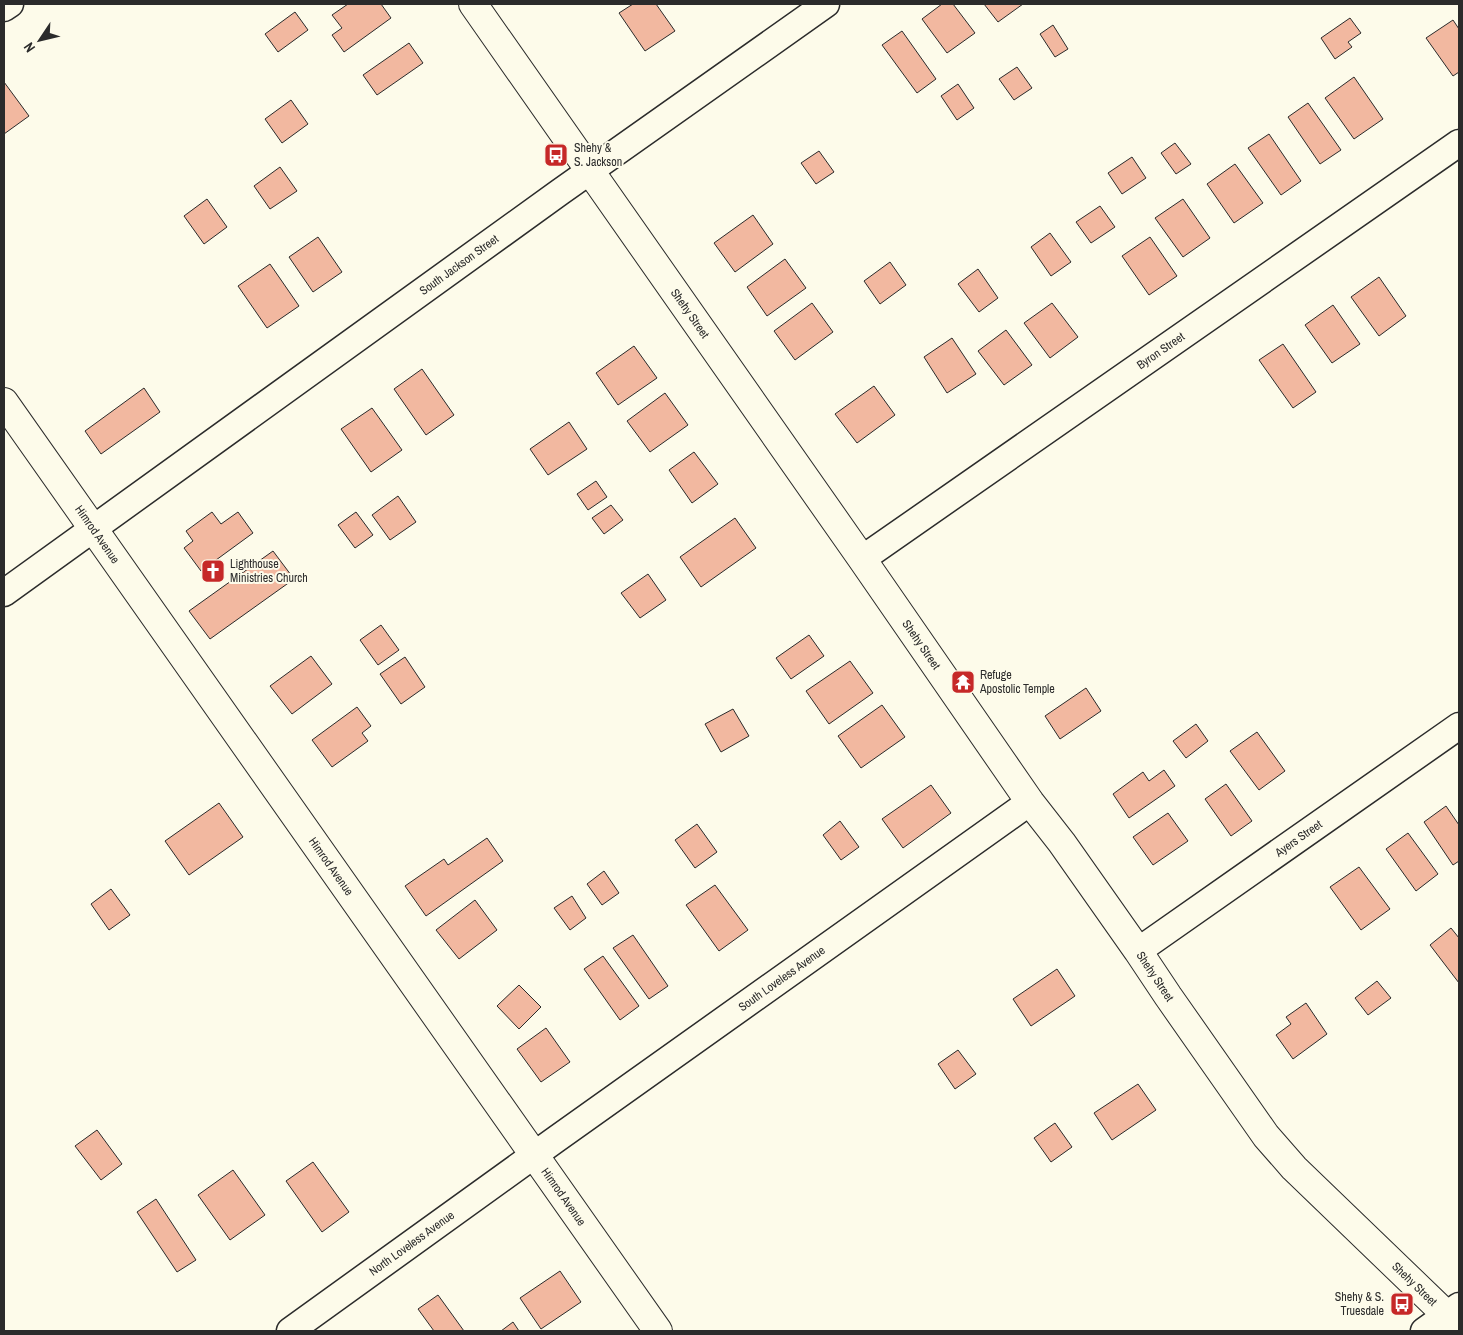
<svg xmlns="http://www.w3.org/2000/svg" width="1463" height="1335" font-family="'Archivo Narrow',sans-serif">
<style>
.building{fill:#f2b8a0;stroke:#2b2b2b}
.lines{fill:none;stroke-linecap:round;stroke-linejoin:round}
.minor-casing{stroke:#2b2b2b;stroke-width:29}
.tertiary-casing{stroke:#2b2b2b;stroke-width:30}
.minor{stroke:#fdfbea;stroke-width:26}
.tertiary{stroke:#fdfbea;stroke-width:28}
.labels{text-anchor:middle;stroke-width:4;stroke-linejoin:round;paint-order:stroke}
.poi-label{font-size:12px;fill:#2b2b2b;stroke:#fdfbea;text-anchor:start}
.street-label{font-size:12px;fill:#2b2b2b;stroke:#fdfbea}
</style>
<rect width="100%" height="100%" fill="#fdfbea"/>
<g class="building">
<polygon points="348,4 381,4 391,18 344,52 332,35 342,28 332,15"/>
<polygon points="633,4 656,4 675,31 645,51 619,13"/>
<polygon points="942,4 953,4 975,33 947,53 922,19"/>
<polygon points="984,4 1023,4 998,22"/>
<polygon points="295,12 308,30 278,52 265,34"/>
<polygon points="1350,18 1361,33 1348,42 1352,47 1335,59 1321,38"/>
<polygon points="1453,20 1459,29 1459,72 1453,76 1426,38"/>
<polygon points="1053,25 1068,49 1055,57 1040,34"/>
<polygon points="902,31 936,79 917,93 882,45"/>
<polygon points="409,43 423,63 377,95 363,75"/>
<polygon points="1017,67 1032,88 1014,100 999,79"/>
<polygon points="1354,77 1383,119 1354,139 1325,98"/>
<polygon points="4,82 29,116 4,134"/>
<polygon points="958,84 974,108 957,120 941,96"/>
<polygon points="291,100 308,124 282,143 265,119"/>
<polygon points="1308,103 1341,150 1320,164 1288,117"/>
<polygon points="1269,134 1301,181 1281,195 1248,148"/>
<polygon points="1175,143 1191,164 1176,174 1161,153"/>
<polygon points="819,151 834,172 816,184 801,163"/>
<polygon points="1132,157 1146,178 1122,194 1108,173"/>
<polygon points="1235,164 1263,203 1234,223 1207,184"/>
<polygon points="280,167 297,191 270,209 254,186"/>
<polygon points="207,199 227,227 204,244 184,216"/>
<polygon points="1183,199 1210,238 1183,257 1155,218"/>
<polygon points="1100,206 1115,227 1091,243 1076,222"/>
<polygon points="753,215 773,244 735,272 714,243"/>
<polygon points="1050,233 1071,262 1051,276 1031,247"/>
<polygon points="318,237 342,272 313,292 289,257"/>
<polygon points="1150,237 1177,276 1149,295 1122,256"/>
<polygon points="785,259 806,288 767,316 747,287"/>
<polygon points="890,262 906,285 880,304 864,281"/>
<polygon points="270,264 299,306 267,328 238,286"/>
<polygon points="978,269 998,298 979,312 958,284"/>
<polygon points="1379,277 1406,316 1379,336 1351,297"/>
<polygon points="812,303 833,332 795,360 774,331"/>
<polygon points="1052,303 1078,337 1050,358 1024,323"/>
<polygon points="1333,305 1360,344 1332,363 1305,325"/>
<polygon points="1006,330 1032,365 1004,385 978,351"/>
<polygon points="952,338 976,374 947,393 924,357"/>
<polygon points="1283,344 1316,392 1293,408 1259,360"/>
<polygon points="634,346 657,378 618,405 596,373"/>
<polygon points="422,369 454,415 426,435 394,389"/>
<polygon points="874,386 895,415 857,443 835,414"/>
<polygon points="144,388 160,412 101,454 85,431"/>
<polygon points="665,393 688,425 650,452 627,421"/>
<polygon points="372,408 402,450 371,472 341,429"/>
<polygon points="569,422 587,449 548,475 530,449"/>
<polygon points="694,452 718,484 692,503 669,470"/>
<polygon points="596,481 607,497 588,510 577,494"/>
<polygon points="398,496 416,522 390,540 372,515"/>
<polygon points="611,505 623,520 604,534 592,518"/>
<polygon points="212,512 221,524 238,512 253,533 201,571 184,548 193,541 186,531"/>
<polygon points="356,512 373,535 355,548 338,525"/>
<polygon points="735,518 756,548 701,587 680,557"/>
<polygon points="273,551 294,579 210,639 189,611"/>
<polygon points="648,574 666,600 640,618 621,593"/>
<polygon points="381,625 399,650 378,665 360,640"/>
<polygon points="809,635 824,656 791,679 776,658"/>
<polygon points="311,656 332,684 292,714 270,686"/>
<polygon points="405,657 425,687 401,704 380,674"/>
<polygon points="850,661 873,693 829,724 806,691"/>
<polygon points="1086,688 1101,711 1060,739 1045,716"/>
<polygon points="882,705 905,737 861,768 838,736"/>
<polygon points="357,707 371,726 362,733 368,741 332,767 312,740"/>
<polygon points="733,709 749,736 721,752 705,724"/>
<polygon points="1196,724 1208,741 1186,758 1173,741"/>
<polygon points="1257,732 1285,771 1259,790 1230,751"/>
<polygon points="1164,770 1175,786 1129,818 1113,794 1143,772 1149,781"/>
<polygon points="1226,784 1252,821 1231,836 1205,799"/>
<polygon points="931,785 951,813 903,848 882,819"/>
<polygon points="219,803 243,837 189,875 165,841"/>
<polygon points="1446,806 1459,825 1459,861 1453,865 1424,822"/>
<polygon points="1168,813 1188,841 1153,865 1133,837"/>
<polygon points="840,821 859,847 841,860 823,835"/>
<polygon points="697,824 717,852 695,868 675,840"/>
<polygon points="1408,833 1438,874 1416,891 1386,849"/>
<polygon points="487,838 503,861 426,916 405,886 444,859 448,865"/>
<polygon points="1359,867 1390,909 1361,930 1330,887"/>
<polygon points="604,871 619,893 602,905 587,884"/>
<polygon points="715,885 748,930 719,951 686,905"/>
<polygon points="111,889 130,915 109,930 91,904"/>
<polygon points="572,896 586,918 570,930 554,908"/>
<polygon points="475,900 497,930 459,959 436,930"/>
<polygon points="1451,928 1459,938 1459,983 1430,945"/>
<polygon points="633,935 668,986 649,999 613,948"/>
<polygon points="603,956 639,1006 620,1020 584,969"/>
<polygon points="1057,969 1075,996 1031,1026 1013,999"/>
<polygon points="1377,981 1391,998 1368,1015 1355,998"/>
<polygon points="519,985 541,1007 519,1029 497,1006"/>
<polygon points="1306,1003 1327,1034 1293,1059 1276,1035 1291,1024 1286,1017"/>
<polygon points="546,1028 570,1062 541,1082 517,1049"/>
<polygon points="958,1050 976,1074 955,1089 938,1064"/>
<polygon points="1138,1084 1156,1110 1112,1140 1094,1113"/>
<polygon points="1055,1123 1072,1147 1051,1162 1034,1138"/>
<polygon points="97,1130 122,1164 101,1180 75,1146"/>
<polygon points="313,1162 349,1212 322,1232 286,1181"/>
<polygon points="233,1170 265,1215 230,1240 198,1195"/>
<polygon points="156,1199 196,1260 177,1272 137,1212"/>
<polygon points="560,1271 581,1302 541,1329 520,1298"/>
<polygon points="438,1295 464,1331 434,1331 418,1309"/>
<polygon points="513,1322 519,1331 501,1331"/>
</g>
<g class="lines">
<g class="minor-casing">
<g id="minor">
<polyline points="4,8 10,4"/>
<path id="s1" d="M862,559l597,-416"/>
<path id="s2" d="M4,593l556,-401 266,-188"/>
<path id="s3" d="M1138,951l321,-225"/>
<path id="s4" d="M290,1331l265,-191 475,-338"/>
<polyline points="1424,1331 1459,1306"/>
</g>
</g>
<g class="tertiary-casing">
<g id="tertiary">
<path id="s5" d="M473,4l389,555 168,243 32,41 76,108 30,45 98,140 28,32 165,159"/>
<path id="s6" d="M4,402l654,929"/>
</g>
</g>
<use href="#minor" class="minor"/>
<use href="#tertiary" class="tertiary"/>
</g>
<defs>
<g id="bus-square" transform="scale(1.25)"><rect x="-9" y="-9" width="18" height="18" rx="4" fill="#c62828" stroke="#fdfbea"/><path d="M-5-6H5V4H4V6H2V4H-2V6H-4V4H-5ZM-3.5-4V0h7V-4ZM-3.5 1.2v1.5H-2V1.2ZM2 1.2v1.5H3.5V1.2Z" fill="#fff"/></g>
<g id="church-square" transform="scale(1.25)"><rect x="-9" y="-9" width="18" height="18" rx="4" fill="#c62828" stroke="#fdfbea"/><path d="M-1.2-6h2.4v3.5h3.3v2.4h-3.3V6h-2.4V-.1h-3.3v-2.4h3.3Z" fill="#fff"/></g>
<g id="temple-square" transform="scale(1.25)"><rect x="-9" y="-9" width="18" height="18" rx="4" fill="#c62828" stroke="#fdfbea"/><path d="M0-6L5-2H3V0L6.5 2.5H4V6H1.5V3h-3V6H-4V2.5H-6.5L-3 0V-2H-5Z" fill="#fff"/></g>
</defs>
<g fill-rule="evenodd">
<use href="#bus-square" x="556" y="155"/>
<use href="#church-square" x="213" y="571"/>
<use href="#temple-square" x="963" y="682"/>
<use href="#bus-square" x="1402" y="1304"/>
</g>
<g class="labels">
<g class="poi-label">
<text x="574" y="152">Shehy &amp;<tspan x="574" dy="14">S. Jackson</tspan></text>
<text x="230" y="568">Lighthouse<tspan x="230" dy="14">Ministries Church</tspan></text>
<text x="980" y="679">Refuge<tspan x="980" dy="14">Apostolic Temple</tspan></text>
<text x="1384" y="1301" text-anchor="end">Shehy &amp; S.<tspan x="1384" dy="14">Truesdale</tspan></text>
</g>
<g class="street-label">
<text dy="4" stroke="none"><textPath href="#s2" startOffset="561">South Jackson Street</textPath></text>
<text dy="4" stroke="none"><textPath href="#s5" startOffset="378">Shehy Street</textPath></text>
<text dy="4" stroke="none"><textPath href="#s1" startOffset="364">Byron Street</textPath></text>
<text dy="4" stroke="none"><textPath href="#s6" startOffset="162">Himrod Avenue</textPath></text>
<text dy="4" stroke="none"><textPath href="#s5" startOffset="782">Shehy Street</textPath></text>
<text dy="4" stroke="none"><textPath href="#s3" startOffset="196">Ayers Street</textPath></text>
<text dy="4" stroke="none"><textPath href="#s6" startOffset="568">Himrod Avenue</textPath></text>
<text dy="4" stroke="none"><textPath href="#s5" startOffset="1188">Shehy Street</textPath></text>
<text dy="4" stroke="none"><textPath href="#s4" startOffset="605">South Loveless Avenue</textPath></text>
<text dy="4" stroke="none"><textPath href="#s6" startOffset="972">Himrod Avenue</textPath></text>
<text dy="4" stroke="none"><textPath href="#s4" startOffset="150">North Loveless Avenue</textPath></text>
<text dy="4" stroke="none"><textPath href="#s5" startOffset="1592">Shehy Street</textPath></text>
</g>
</g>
<rect width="1463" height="1335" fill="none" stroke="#2b2b2b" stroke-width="10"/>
<g transform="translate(40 40) rotate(235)" stroke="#fdfbea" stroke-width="4" paint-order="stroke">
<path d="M0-4L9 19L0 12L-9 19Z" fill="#2b2b2b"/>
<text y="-8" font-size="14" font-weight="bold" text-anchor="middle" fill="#2b2b2b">N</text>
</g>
</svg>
